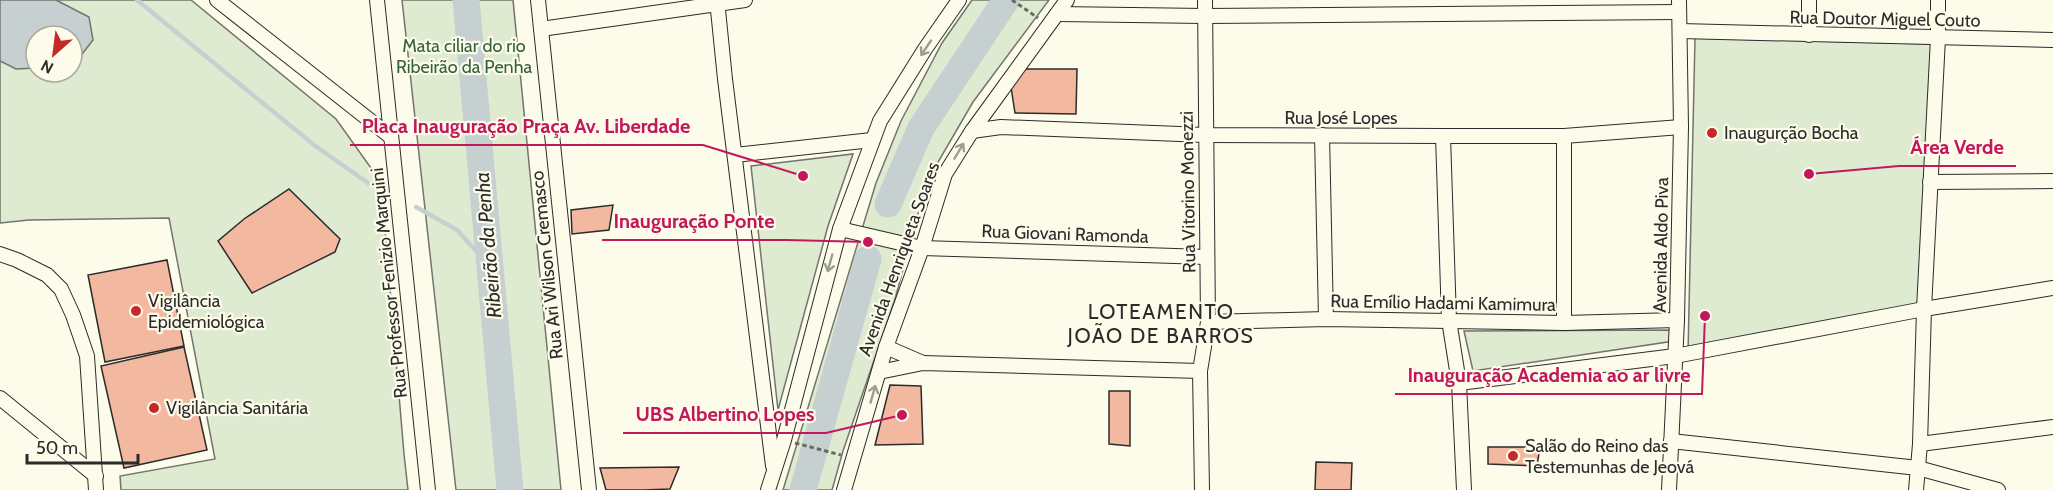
<svg xmlns="http://www.w3.org/2000/svg" width="2053" height="490" font-family="Cabin,sans-serif">
<style>
.green{fill:#deebd1;stroke:#74746e;stroke-width:1.5;fill-rule:evenodd}
.water{fill:#c7d0d0;stroke:#74746e;stroke-width:1.5}
.lines{fill:none;stroke-linecap:round;stroke-linejoin:round}
.stream{stroke:#c7d0d0;stroke-width:4.5}
.river{stroke:#c7d0d0;stroke-width:27}
.building{fill:#f2b8a0;stroke:#2b2b2b;stroke-width:1.5}
.street-casing{stroke:#2b2b2b;stroke-width:16}
.path{stroke:#6a6964;stroke-width:3;stroke-dasharray:4.5 3;stroke-linecap:butt}
.street{stroke:#fdfbea;stroke-width:14}
.oneway{stroke:#9e9d94}
.poi-dot{fill:#c62828;stroke:#fdfbea;stroke-width:2}
.labels{text-anchor:middle;stroke-width:4.5;stroke-linejoin:round;paint-order:stroke}
.street-label{font-size:18px;fill:#2b2b2b;stroke:#fdfbea}
.park-label{font-size:18px;fill:#34623c;stroke:#fdfbea}
.poi-label{font-size:18px;fill:#2b2b2b;stroke:#fdfbea;text-anchor:start}
.water-label{font-size:20px;font-style:italic;fill:#2b2b2b;stroke:#fdfbea}
.quarter-label{font-size:21px;letter-spacing:1.5px;fill:#2b2b2b;stroke:#fdfbea}
.leader{fill:none;stroke:#c2185b;stroke-width:2}
.callout-dot{fill:#c2185b;stroke:#fdfbea;stroke-width:2}
.callout-label{font-size:20px;text-anchor:middle;font-weight:bold;fill:#c2185b;stroke:#fdfbea;stroke-width:4.5;stroke-linejoin:round;paint-order:stroke}
</style>
<rect width="100%" height="100%" fill="#fdfbea"/>
<g class="green">
<path d="M0,0h191l145,119 45,63 23,272 4,36h-287l-1,-14 95,-17 -46,-241 -140,2 -29,3zM36,36h36v36h-36z"/>
<polygon points="402,0 513,0 561,490 456,490"/>
<polygon points="972,0 1049,0 973,102 927,181 895,299 843,451 832,490 783,490 876,183 901,121 942,43"/>
<polygon points="1695,38 1932,44 1918,304 1688,354"/>
<polygon points="853,154 828,226 778,410 751,166"/>
<polygon points="1673,330 1674,341 1473,371 1464,331"/>
</g>
<polygon class="water" points="0,0 56,0 89,17 93,40 79,58 72,60 72,36 36,36 36,68 16,69 0,61"/>
<g class="lines">
<g class="stream">
<polyline points="137,0 314,145 368,183"/>
<polyline points="416,207 457,230 490,266"/>
</g>
<g class="river">
<polyline points="466,0 510,490"/>
<polyline points="888,204 921,128 1006,0"/>
<polyline points="803,490 868,259"/>
</g>
</g>
<g class="building">
<polygon points="1024,69 1077,69 1076,114 1015,113 1011,87"/>
<polygon points="289,189 340,239 335,252 252,293 218,241 244,219"/>
<polygon points="613,205 609,230 572,234 571,210"/>
<polygon points="167,260 184,346 105,362 88,275"/>
<polygon points="184,347 207,450 124,468 101,366"/>
<polygon points="890,385 921,386 923,444 875,445"/>
<polygon points="1109,391 1130,391 1130,446 1109,444"/>
<polygon points="1488,447 1540,447 1537,466 1488,464"/>
<polygon points="1316,462 1352,463 1351,490 1315,490"/>
<polygon points="679,467 670,489 643,490 606,490 600,468"/>
</g>
<g class="lines">
<g class="street-casing">
<g id="street">
<polyline points="217,0 391,137"/>
<polyline points="377,0 428,490"/>
<polyline points="538,0 589,490"/>
<polyline points="717,0 725,79 773,466"/>
<polyline points="1809,0 1809,35"/>
<polyline points="1057,14 1205,16 1679,12"/>
<polyline points="541,29 745,0"/>
<polyline points="1680,31 2053,40"/>
<polyline points="972,131 1001,127 1205,135 1443,136 1564,136 1681,127"/>
<polyline points="1322,135 1326,319"/>
<polyline points="1443,136 1449,320 1459,383 1464,490"/>
<polyline points="735,155 872,140"/>
<polyline points="1930,182 2053,181"/>
<polyline points="840,229 922,248 1207,257"/>
<polyline points="0,254 17,260 47,275 61,289 73,315 87,356 96,490"/>
<polyline points="1208,322 1326,319 1564,323 1677,320"/>
<polyline points="1564,323 1564,136"/>
<polyline points="886,347 923,363"/>
<polyline points="879,372 923,363 1200,371"/>
<polyline points="1459,383 1675,356 1924,309 2053,288"/>
<polyline points="0,398 96,476"/>
<polyline points="1671,441 1918,468 1998,490"/>
<polyline points="1920,444 2053,427"/>
<polyline points="768,490 784,440 840,229 880,121 925,49 959,0"/>
<polyline points="844,490 886,347 922,248 945,174 972,131 1067,0"/>
<polyline points="1202,490 1200,371 1208,322 1205,0"/>
<polyline points="1669,490 1677,320 1681,127 1679,0"/>
<polyline points="1916,490 1920,444 1924,309 1938,38 1938,0"/>
</g>
</g>
<g class="path">
<polyline points="1012,0 1038,18"/>
<polyline points="795,443 841,455"/>
</g>
<use href="#street" class="street"/>
</g>
<defs><path id="oneway-shaft" d="M-6 0H5M1.5-3L5.5 0L1.5 3" fill="none" stroke-width="1.6" stroke-linecap="round" stroke-linejoin="round" transform="scale(1.5)"/></defs>
<g class="oneway">
<use href="#oneway-shaft" transform="translate(926 48) rotate(124)"/>
<use href="#oneway-shaft" transform="translate(959 151) rotate(-59)"/>
<use href="#oneway-shaft" transform="translate(830 263) rotate(105)"/>
<use href="#oneway-shaft" transform="translate(873 394) rotate(-74)"/>
</g>
<g class="poi-dot">
<circle cx="1712" cy="133" r="6"/>
<circle cx="136" cy="311" r="6"/>
<circle cx="154" cy="408" r="6"/>
<circle cx="1513" cy="456" r="6"/>
</g>
<g class="labels">
<g class="street-label">
<text transform="translate(1885 19) rotate(1)" y="6">Rua Doutor Miguel Couto</text>
<text x="1341" y="124">Rua José Lopes</text>
<text transform="translate(1188 192) rotate(-91)" y="6">Rua Vitorino Monezzi</text>
<text transform="translate(1065 234) rotate(2)" y="6">Rua Giovani Ramonda</text>
<text transform="translate(1661 245) rotate(-89)" y="6">Avenida Aldo Piva</text>
<text transform="translate(899 259) rotate(-70)" y="6">Avenida Henriqueta Soares</text>
<text transform="translate(547 265) rotate(-96)" y="6">Rua Ari Wilson Cremasco</text>
<text transform="translate(389 283) rotate(-96)" y="6">Rua Professor Fenizio Marquini</text>
<text transform="translate(1443 303) rotate(1)" y="6">Rua Emílio Hadami Kamimura</text>
</g>
<g class="park-label">
<text x="464" y="52">Mata ciliar do rio<tspan x="464" dy="21">Ribeirão da Penha</tspan></text>
</g>
<g class="poi-label">
<text x="1724" y="139">Inaugurção Bocha</text>
<text x="148" y="307">Vigilância<tspan x="148" dy="21">Epidemiológica</tspan></text>
<text x="166" y="414">Vigilância Sanitária</text>
<text x="1525" y="452">Salão do Reino das<tspan x="1525" dy="21">Testemunhas de Jeová</tspan></text>
</g>
<g class="water-label">
<text transform="translate(488 245) rotate(-95)" y="7">Ribeirão da Penha</text>
</g>
<g class="quarter-label">
<text x="1161" y="319">LOTEAMENTO<tspan x="1161" dy="24">JOÃO DE BARROS</tspan></text>
</g>
</g>
<path class="leader" d="M803 176L703 145H350M1809 174L1899 166H2016M868 242L787 240H602M1705 316L1702 394H1395M902 415L826 433H623"/>
<g class="callout-dot">
<circle cx="803" cy="176" r="6"/>
<circle cx="1809" cy="174" r="6"/>
<circle cx="868" cy="242" r="6"/>
<circle cx="1705" cy="316" r="6"/>
<circle cx="902" cy="415" r="6"/>
</g>
<g class="callout-label">
<text x="526" y="133">Placa Inauguração Praça Av. Liberdade</text>
<text x="1957" y="154">Área Verde</text>
<text x="694" y="228">Inauguração Ponte</text>
<text x="1549" y="382">Inauguração Academia ao ar livre</text>
<text x="725" y="421">UBS Albertino Lopes</text>
</g>
<g transform="translate(54 54) rotate(208)"><circle r="28" fill="#fdfbea" stroke="#a9a89e" stroke-width="1.5"/>
<path d="M0-4.5L10 22L0 15L-10 22Z" fill="#c62828"/>
<text y="-9" font-size="16" font-weight="bold" text-anchor="middle" fill="#2b2b2b">N</text>
</g>
<path d="M27 454v9h111v-9" fill="none" stroke="#2b2b2b" stroke-width="3"/>
<text x="36" y="454" font-size="18" fill="#2b2b2b" stroke="#fdfbea" stroke-width="4.5" paint-order="stroke">50 m</text>
</svg>
